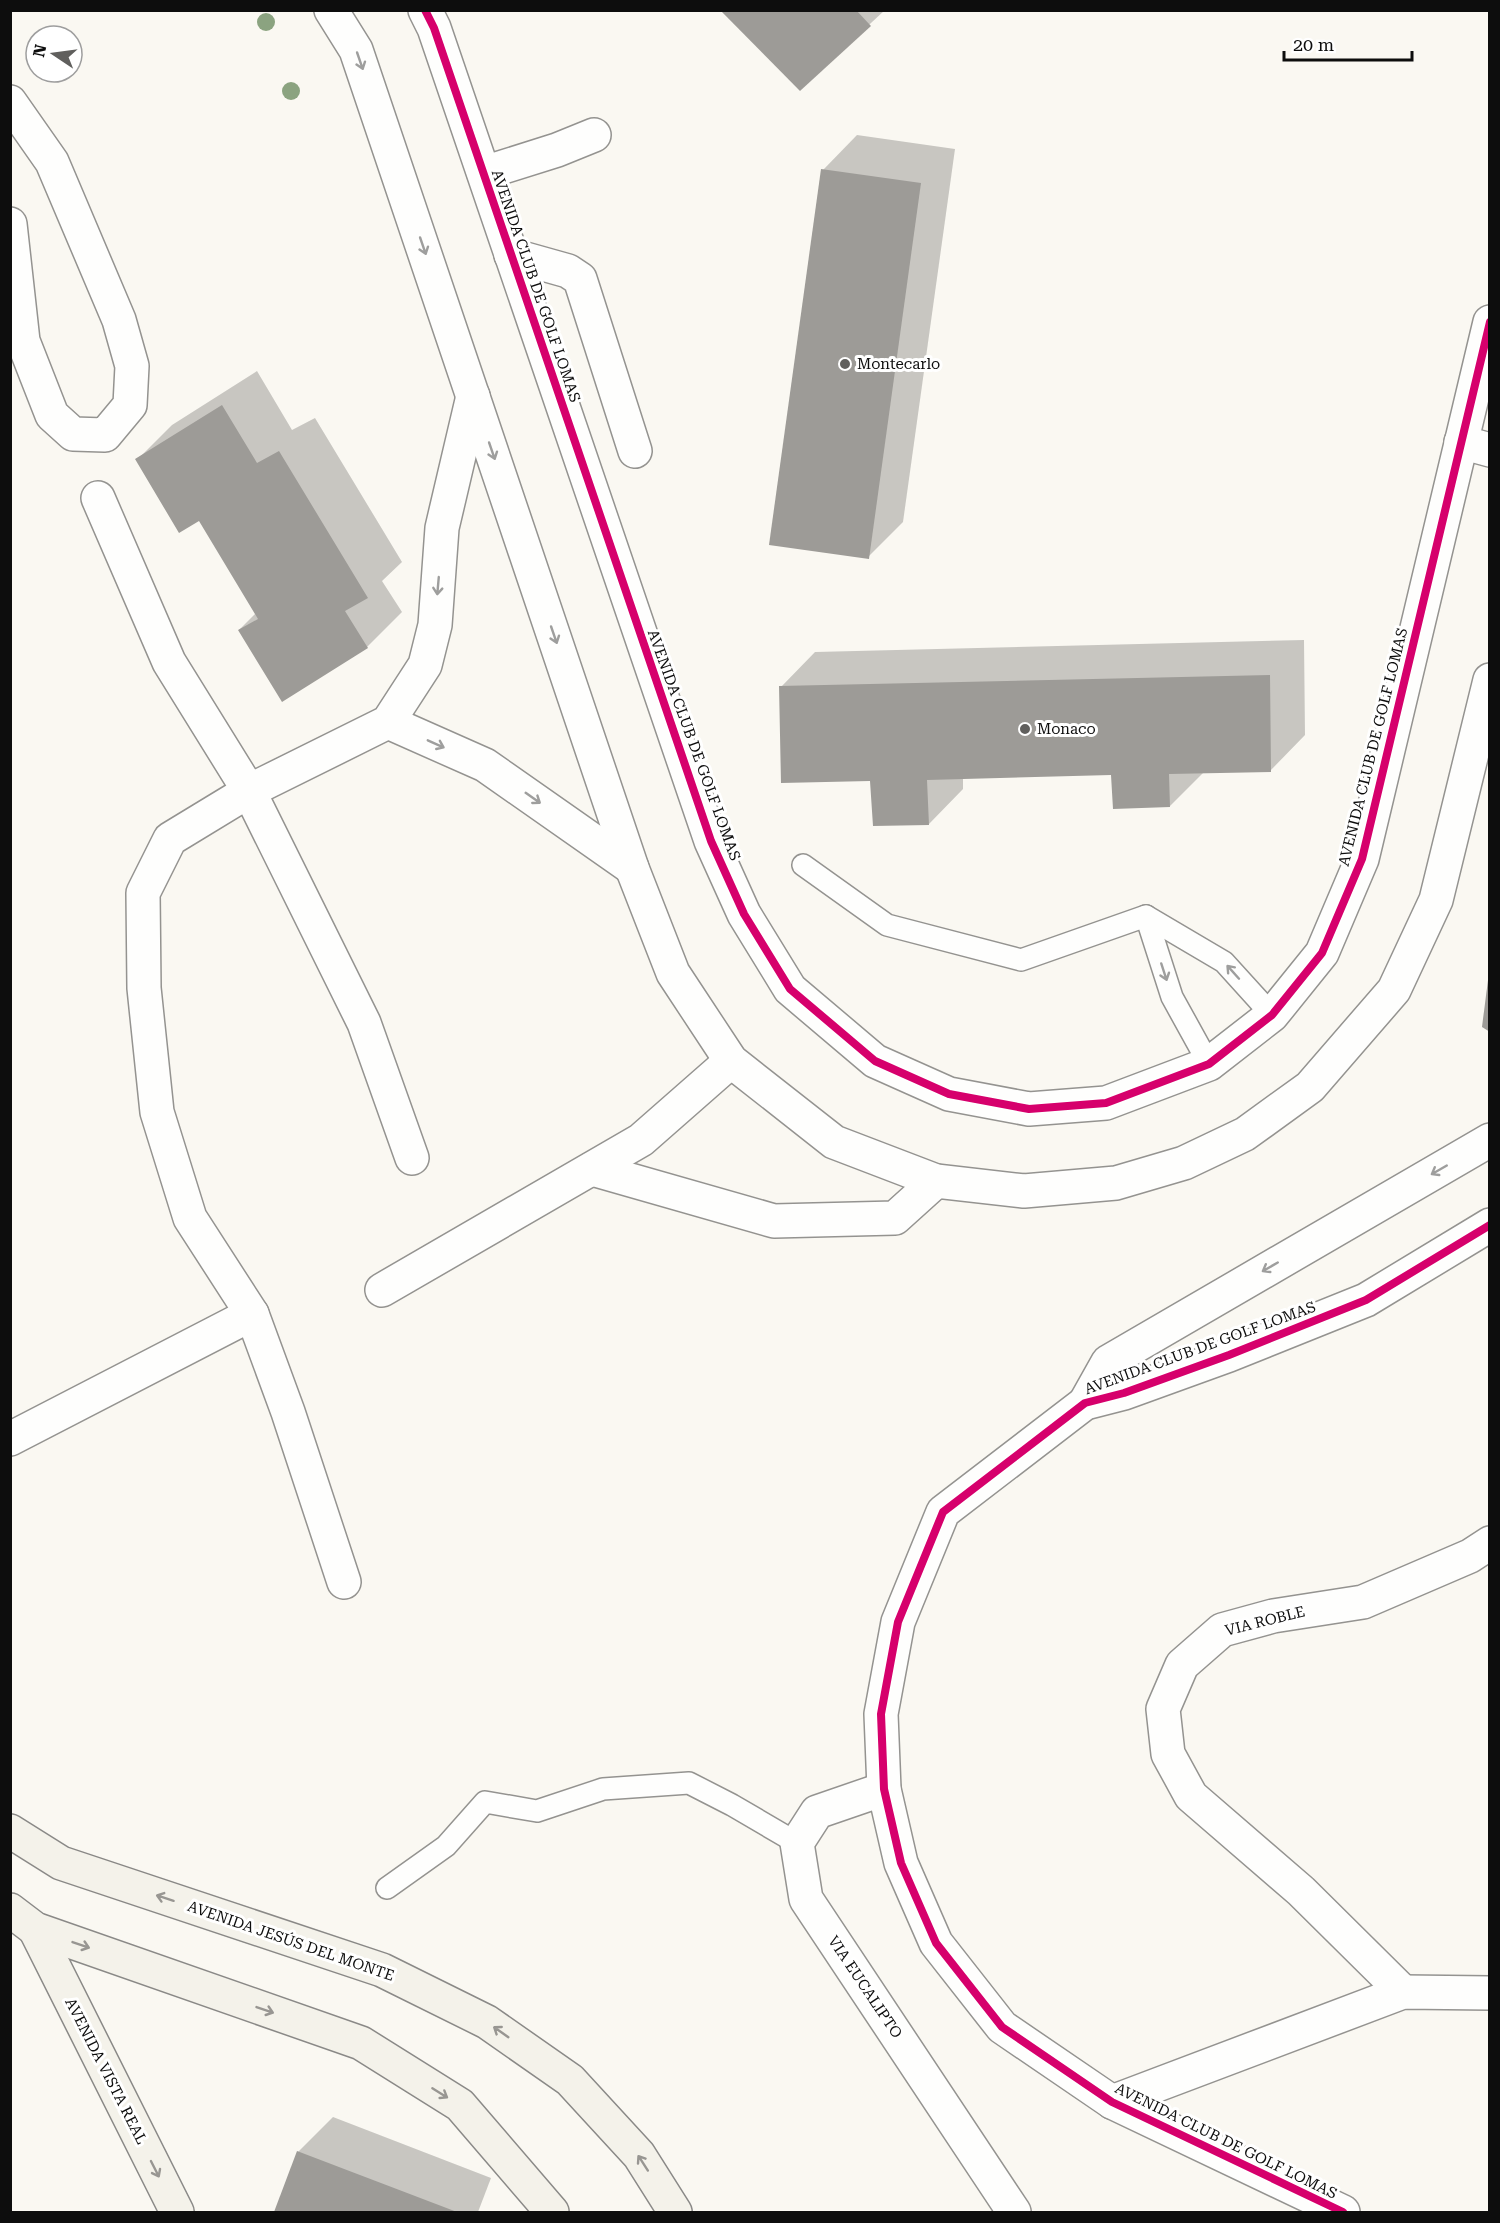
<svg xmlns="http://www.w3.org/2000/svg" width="1500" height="2223" font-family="'Roboto Serif',serif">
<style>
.shadow{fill:#0003}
.building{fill:#9d9b97}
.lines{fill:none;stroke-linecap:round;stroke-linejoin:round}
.lane-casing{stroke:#949390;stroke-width:24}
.street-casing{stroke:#949390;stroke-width:36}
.secondary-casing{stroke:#8a8987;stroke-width:36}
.lane{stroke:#fefefd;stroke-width:21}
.street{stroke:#fefefd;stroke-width:33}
.secondary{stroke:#f4f2ea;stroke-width:33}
.cycleway-casing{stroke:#fff;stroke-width:11}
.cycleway{stroke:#d6006c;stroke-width:8}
.tree{fill:#8ba380}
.oneway{stroke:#9e9e9d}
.oneway2{stroke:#989692}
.poi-dot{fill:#605f5d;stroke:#fff;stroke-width:2}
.labels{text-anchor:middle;stroke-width:6;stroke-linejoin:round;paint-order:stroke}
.street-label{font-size:15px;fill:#0d0d0d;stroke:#fff}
.poi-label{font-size:15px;fill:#0d0d0d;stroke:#fff;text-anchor:start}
</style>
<rect width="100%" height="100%" fill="#faf8f2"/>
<g class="shadow">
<polygon points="722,10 885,10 800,89"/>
<polygon points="857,135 955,149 903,522 868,557 823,170"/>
<polygon points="257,371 292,430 315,418 402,562 382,581 402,612 367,647 239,630 256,613 200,519 137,460 172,425"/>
<polygon points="1304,640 1305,735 1271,770 1204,772 1170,806 1113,774 963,777 963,789 929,824 871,780 781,687 815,652"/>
<polygon points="333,2117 491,2178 478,2212 275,2212 298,2152"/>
</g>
<g class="building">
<polygon points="720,10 856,10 871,26 800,91"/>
<polygon points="821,169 921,183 869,559 769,545"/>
<polygon points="222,405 257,463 279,451 368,598 345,611 368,648 282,702 238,630 258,619 199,521 179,533 135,459"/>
<polygon points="1270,675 1271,772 1169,774 1170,807 1113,809 1111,775 927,780 929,825 873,826 870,781 781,783 779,686"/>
<polygon points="1488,980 1490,980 1490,1032 1482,1027"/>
<polygon points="297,2151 457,2212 274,2212"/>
</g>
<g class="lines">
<g class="lane-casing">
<g id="lane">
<polyline points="803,865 887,925 1021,960 1146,916 1224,962 1272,1015"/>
<polyline points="1146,916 1172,997 1209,1064"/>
<polyline points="387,1888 446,1846 485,1802 537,1811 603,1789 689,1783 732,1805 797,1843"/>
</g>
</g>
<g class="street-casing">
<g id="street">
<polyline points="331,10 356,50 632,868 673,973 731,1061 834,1142 936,1181 1024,1191 1116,1183 1184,1163 1245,1134 1310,1087 1394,990 1436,900 1490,680"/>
<polyline points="425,10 434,28 711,841 744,914 790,989 875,1061 949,1094 1029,1109 1106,1103 1209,1064 1272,1015 1322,953 1362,859 1490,322"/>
<polyline points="10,102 52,162 119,320 132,366 130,405 105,435 73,434 52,415 23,341 10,224"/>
<polyline points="484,173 557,150 594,135"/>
<polyline points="511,255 568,271 580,279 635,451"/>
<polyline points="1461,442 1490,450"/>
<polyline points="98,498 169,662 249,791 364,1023 412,1158"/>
<polyline points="388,722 485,765 632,868"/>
<polyline points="592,1169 774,1221 895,1218 936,1181"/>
<polyline points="382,1290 641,1140 731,1061"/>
<polyline points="1085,1403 1108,1362 1490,1140"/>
<polyline points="10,1439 252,1314"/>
<polyline points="344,1582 288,1412 252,1314 190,1218 157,1112 144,988 143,893 170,839 249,791 388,722 425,665 435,625 442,528 473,396"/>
<polyline points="884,1789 817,1812 797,1843 806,1899 1014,2212"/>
<polyline points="1403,1992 1301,1891 1191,1796 1168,1754 1163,1709 1182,1665 1222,1630 1273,1616 1363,1602 1470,1556 1490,1543"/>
<polyline points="1112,2102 1403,1992 1490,1993"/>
<polyline points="1343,2212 1112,2102 1002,2027 936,1943 901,1863 884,1789 881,1714 898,1622 943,1512 1085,1403 1124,1393 1229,1355 1366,1300 1490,1225"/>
</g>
</g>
<g class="secondary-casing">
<g id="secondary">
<polyline points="10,1831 61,1863 382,1970 487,2022 570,2080 639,2155 675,2212"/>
<polyline points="10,1910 35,1929 361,2043 460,2105 552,2212"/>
<polyline points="35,1929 177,2212"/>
</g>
</g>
<use href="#lane" class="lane"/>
<use href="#street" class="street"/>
<use href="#secondary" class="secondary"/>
<g class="cycleway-casing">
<g id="cycleway">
<polyline points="425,10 434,28 711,841 744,914 790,989 875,1061 949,1094 1029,1109 1106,1103 1209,1064 1272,1015 1322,953 1362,859 1490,322"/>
<polyline points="1343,2212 1112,2102 1002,2027 936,1943 901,1863 884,1789 881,1714 898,1622 943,1512 1085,1403 1124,1393 1229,1355 1366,1300 1490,1225"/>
</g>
</g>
<use href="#cycleway" class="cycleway"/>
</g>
<g class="tree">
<circle cx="266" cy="22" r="9"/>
<circle cx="291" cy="91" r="9"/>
</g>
<defs><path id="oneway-shaft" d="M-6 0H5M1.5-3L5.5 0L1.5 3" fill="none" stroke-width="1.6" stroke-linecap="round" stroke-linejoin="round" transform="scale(1.5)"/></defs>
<g class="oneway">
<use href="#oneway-shaft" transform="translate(360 61) rotate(71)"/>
<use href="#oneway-shaft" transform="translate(423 246) rotate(71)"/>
<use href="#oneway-shaft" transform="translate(492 451) rotate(71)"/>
<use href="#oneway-shaft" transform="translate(438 586) rotate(95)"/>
<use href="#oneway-shaft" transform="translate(554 635) rotate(71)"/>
<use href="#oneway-shaft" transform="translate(436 744) rotate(24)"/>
<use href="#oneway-shaft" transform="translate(533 798) rotate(35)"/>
<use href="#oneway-shaft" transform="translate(1164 972) rotate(72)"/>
<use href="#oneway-shaft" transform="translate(1233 972) rotate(-132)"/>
<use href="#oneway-shaft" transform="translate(1439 1170) rotate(150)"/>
<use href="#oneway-shaft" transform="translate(1270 1267) rotate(150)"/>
</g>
<g class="oneway2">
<use href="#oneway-shaft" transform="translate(165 1898) rotate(-162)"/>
<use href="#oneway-shaft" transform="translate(81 1945) rotate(19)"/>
<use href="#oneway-shaft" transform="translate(265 2010) rotate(19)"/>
<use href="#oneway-shaft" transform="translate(501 2032) rotate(-145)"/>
<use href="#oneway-shaft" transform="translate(440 2093) rotate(32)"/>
<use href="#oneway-shaft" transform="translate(643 2163) rotate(-123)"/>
<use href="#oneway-shaft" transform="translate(155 2169) rotate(63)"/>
</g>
<g class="poi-dot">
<circle cx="845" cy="364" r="6"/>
<circle cx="1025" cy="729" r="6"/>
</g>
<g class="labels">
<g class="street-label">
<text transform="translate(536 286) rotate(71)" y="5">AVENIDA CLUB DE GOLF LOMAS</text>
<text transform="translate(694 745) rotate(70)" y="5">AVENIDA CLUB DE GOLF LOMAS</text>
<text transform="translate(1373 747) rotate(-76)" y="5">AVENIDA CLUB DE GOLF LOMAS</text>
<text transform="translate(1200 1348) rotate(-20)" y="5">AVENIDA CLUB DE GOLF LOMAS</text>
<text transform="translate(1265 1621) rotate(-14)" y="5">VIA ROBLE</text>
<text transform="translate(291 1941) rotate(19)" y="5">AVENIDA JESÚS DEL MONTE</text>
<text transform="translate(865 1987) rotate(56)" y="5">VIA EUCALIPTO</text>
<text transform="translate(106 2071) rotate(63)" y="5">AVENIDA VISTA REAL</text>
<text transform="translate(1226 2141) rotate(26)" y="5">AVENIDA CLUB DE GOLF LOMAS</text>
</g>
<g class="poi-label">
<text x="857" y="369">Montecarlo</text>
<text x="1037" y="734">Monaco</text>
</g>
</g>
<rect width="1500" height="2223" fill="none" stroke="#0d0d0d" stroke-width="24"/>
<g transform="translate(54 54) rotate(283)"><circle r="28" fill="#ffffff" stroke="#9e9e9e" stroke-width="1.5"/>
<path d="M0-4.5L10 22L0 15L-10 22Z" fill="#605f5d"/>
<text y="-9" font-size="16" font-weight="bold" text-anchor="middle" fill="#0d0d0d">N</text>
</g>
<path d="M1284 51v9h128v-9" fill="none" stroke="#0d0d0d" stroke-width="3"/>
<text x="1293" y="51" font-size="18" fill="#0d0d0d" stroke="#ffffff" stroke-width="4.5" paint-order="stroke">20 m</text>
</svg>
